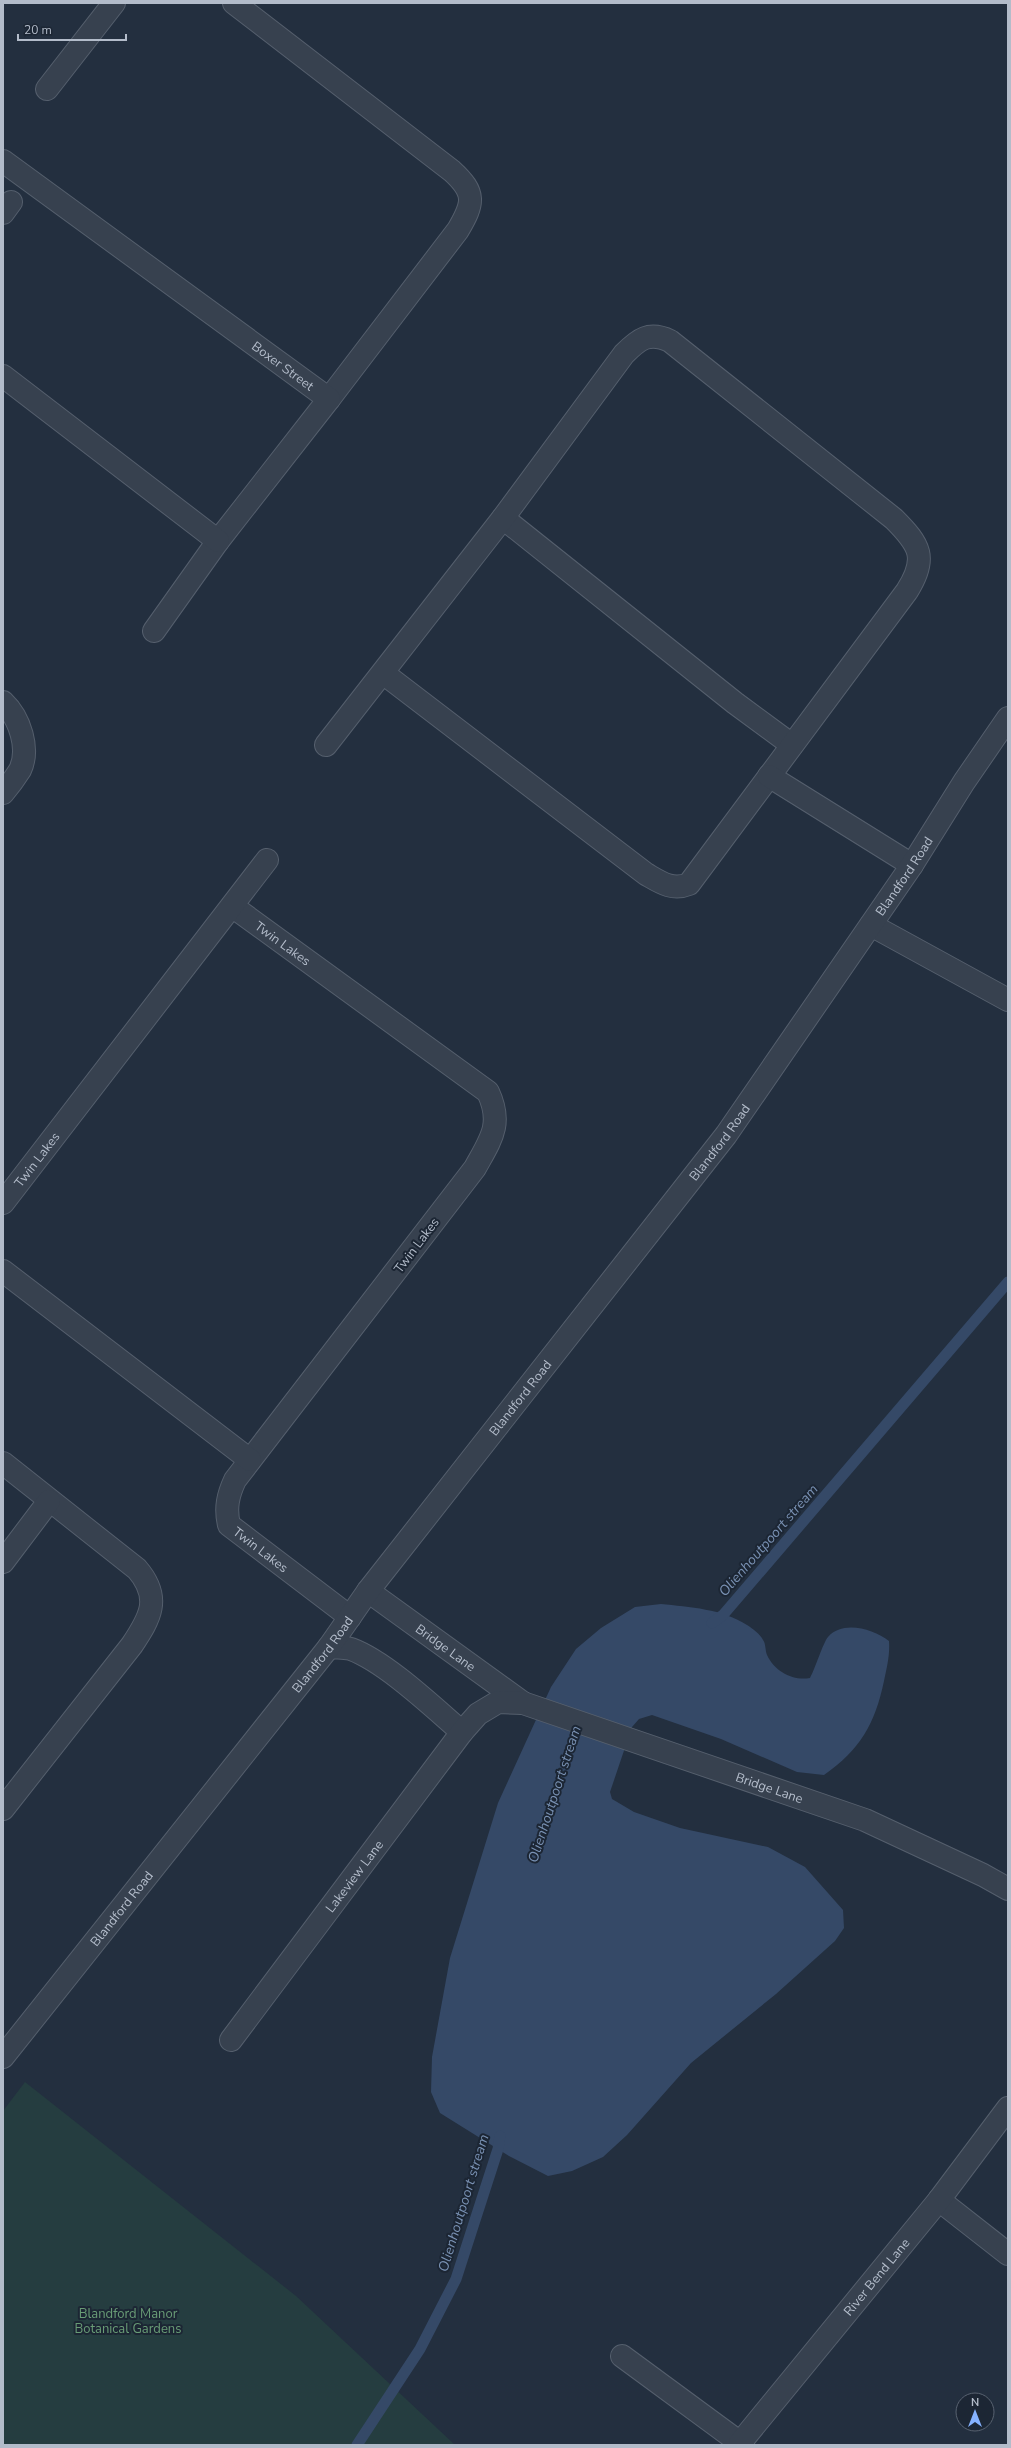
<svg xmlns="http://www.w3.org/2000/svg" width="1011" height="2448" font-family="'Nunito Sans',sans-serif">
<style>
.green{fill:#253d40}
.water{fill:#354967}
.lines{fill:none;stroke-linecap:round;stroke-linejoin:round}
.stream{stroke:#354967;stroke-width:11}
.minor-casing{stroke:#555f6d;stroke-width:24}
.minor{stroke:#37414f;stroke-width:22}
.labels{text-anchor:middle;stroke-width:4;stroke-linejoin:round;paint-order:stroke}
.street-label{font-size:13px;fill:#b3bcca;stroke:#1c2634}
.park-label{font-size:13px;fill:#699c76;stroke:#1c2634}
.water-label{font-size:14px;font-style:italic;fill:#7991b3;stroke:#1c2634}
</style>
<rect width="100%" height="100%" fill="#232f3f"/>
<polygon class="green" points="25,2082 296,2296 455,2445 3,2445 3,2111"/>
<path class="water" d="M661,1604c28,3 62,5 86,21 5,3 14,10 16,15 3,4 2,10 4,15 8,17 26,26 43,23 5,-9 13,-35 18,-41 15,-17 45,-8 61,4 1,14 -2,26 -5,40 -9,43 -24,69 -60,94l-27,-3 -76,-33 -69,-24 -13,4 -7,8 -22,65 2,7 22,13 46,16 88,19 37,20 38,43 1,18 -9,13 -59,53 -85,69 -64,72 -24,22 -31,14 -24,5 -39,-20 -69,-43 -9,-21 1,-35 18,-99 48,-155 53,-116 25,-38 25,-21 34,-21z"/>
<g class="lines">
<g class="stream">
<polyline points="712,1623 723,1615 1008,1282"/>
<polyline points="357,2445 420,2349 456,2279 498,2149 500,2136"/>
</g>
<g class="minor-casing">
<g id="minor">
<path d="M234,3l218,168c24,22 22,32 6,59l-129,169"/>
<polyline points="47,89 114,3"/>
<path id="s1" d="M3,161l326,238 -111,142 -64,90"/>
<polyline points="3,213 11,202"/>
<polyline points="3,376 218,541"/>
<polyline points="503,518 735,703 792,745"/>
<path d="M3,702c17,16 27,47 17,68 -5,8 -11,16 -17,23"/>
<path d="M326,745l177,-227 121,-164c15,-15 25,-23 46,-13l224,178c26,26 34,39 13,72l-218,293c-17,7 -29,-2 -43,-10l-263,-201"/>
<polyline points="769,776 912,865"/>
<path id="s2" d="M232,906l256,186c15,32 3,47 -13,76l-240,312c-7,15 -10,28 -6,45l121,92"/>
<polyline points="871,925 1008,1000"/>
<path id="s3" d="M3,1203l264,-343"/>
<polyline points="3,1271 250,1460"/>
<path d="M3,1463l134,106c25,29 13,49 -5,76l-129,164"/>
<polyline points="3,1562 49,1501"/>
<path id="s4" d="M368,1591l155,112"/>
<path d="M329,1647c7,1 15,0 22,2 35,13 82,58 111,83"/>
<path id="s5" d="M231,2040l231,-308 16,-18 20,-12 25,1 342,117 118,55 25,14"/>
<path id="s6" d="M3,2057l326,-410 39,-56 358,-456 186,-270 52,-83 44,-64"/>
<polyline points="939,2200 1008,2254"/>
<polyline points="622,2356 743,2445"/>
<path id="s7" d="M740,2443l199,-243 69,-92"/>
</g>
</g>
<use href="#minor" class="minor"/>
</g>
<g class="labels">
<g class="street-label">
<text dy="5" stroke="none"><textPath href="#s1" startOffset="347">Boxer Street</textPath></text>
<text dy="5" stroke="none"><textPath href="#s6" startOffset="1486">Blandford Road</textPath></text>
<text dy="5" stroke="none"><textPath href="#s2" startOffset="63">Twin Lakes</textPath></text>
<text dy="5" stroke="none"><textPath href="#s6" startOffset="1162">Blandford Road</textPath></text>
<text dy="5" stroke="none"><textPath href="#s3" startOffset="55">Twin Lakes</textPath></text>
<text transform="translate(416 1245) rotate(-53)" y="5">Twin Lakes</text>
<text dy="5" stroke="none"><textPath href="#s6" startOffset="838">Blandford Road</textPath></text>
<text dy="5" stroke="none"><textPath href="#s2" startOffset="878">Twin Lakes</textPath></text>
<text dy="5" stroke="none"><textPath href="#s4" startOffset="96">Bridge Lane</textPath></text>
<text dy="5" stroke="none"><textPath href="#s6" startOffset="514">Blandford Road</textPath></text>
<text dy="5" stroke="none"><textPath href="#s5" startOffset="718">Bridge Lane</textPath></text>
<text dy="5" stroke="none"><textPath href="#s5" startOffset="205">Lakeview Lane</textPath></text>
<text dy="5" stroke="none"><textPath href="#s6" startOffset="190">Blandford Road</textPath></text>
<text dy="5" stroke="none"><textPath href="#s7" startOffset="215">River Bend Lane</textPath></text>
</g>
<g class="park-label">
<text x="128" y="2318">Blandford Manor<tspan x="128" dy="15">Botanical Gardens</tspan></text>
</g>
<g class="water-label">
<text transform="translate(768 1540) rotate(-49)" y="5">Olienhoutpoort stream</text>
<text transform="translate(554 1794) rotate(-72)" y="5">Olienhoutpoort stream</text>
<text transform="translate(463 2203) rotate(-73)" y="5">Olienhoutpoort stream</text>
</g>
</g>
<rect width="1011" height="2448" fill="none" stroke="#b3bcca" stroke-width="8"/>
<g transform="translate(975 2412)"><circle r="19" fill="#1c2634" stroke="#586270"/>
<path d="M0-3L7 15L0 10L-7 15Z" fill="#85b1fe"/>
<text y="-6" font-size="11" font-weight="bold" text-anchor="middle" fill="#b3bcca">N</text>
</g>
<path d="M18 34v6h108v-6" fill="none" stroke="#b3bcca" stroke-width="2"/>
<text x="24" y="34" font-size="12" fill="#b3bcca" stroke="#1c2634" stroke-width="3" paint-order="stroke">20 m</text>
</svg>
